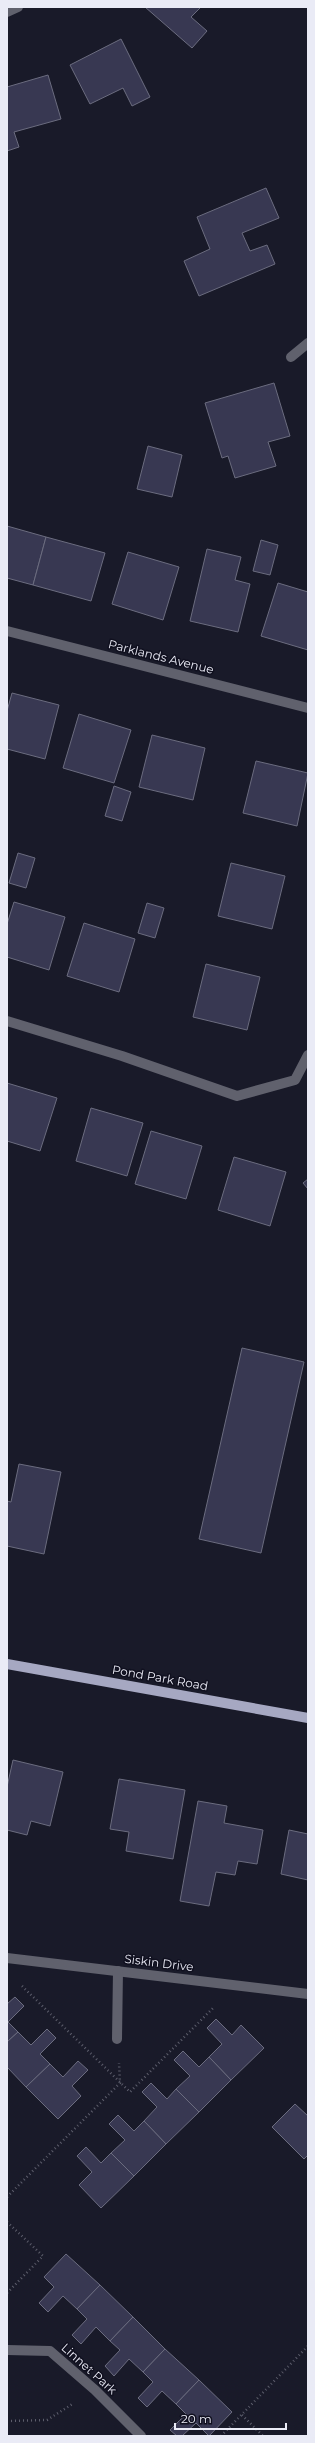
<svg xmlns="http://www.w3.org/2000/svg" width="315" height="2443" font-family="Montserrat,sans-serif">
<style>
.building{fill:#383852;stroke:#6b6c7f}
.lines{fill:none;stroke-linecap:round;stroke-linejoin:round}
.path{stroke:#5d5e6c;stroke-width:2.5;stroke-dasharray:1 3;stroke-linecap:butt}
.minor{stroke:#60616d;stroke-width:10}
.major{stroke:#a6a8c2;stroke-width:10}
.labels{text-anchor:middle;stroke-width:3;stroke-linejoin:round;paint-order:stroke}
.street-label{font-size:12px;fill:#eaebf6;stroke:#10101f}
</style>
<rect width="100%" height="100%" fill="#191a29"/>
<g class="building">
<polygon points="145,7 201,7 191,17 207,31 192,48"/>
<polygon points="121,39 150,97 132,106 123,88 90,104 70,65"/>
<polygon points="48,75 61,119 14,132 19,147 7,151 7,87"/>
<polygon points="266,188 279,218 242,233 250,251 267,245 275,264 199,296 184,261 210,249 197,217"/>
<polygon points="274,383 290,436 268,442 276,466 235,478 228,456 222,458 205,403"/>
<polygon points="148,446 182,455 172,497 137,489"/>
<polygon points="7,526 46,537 33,585 7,578"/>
<polygon points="46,537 105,553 91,601 33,585"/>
<polygon points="261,540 278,545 270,575 253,571"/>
<polygon points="207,549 241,557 235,580 250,584 238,632 190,621"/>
<polygon points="128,552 179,567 163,620 112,604"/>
<polygon points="278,583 308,592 308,650 261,636"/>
<polygon points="12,693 59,705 45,759 7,749 7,711"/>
<polygon points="79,714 131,730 114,783 63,768"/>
<polygon points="152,735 205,748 193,800 139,787"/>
<polygon points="256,761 308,773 297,826 243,813"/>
<polygon points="114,786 131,792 122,821 105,816"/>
<polygon points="18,853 35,858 26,888 9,883"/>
<polygon points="231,863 285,876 272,929 218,916"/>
<polygon points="14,902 65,917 49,970 7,957 7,924"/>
<polygon points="147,903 164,908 155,938 138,933"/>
<polygon points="84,923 135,939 119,992 67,976"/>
<polygon points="206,964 260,977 247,1030 193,1017"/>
<polygon points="7,1083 57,1098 40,1151 7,1141"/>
<polygon points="91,1108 143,1123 127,1176 76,1161"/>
<polygon points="151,1131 202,1146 186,1199 135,1184"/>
<polygon points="234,1157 286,1172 270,1226 218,1210"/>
<polygon points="308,1179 308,1189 303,1183"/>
<polygon points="242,1348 304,1362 261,1553 199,1539"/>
<polygon points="19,1464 61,1472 44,1554 7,1546 7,1501 11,1502"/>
<polygon points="13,1760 63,1772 50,1826 31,1821 27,1835 7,1830 7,1787"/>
<polygon points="119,1779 185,1790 173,1859 126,1851 129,1832 110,1829"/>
<polygon points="198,1801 227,1806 224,1823 263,1830 257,1864 238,1861 235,1875 216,1872 209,1906 180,1901"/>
<polygon points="289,1830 308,1834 308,1880 281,1874"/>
<polygon points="15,1997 24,2006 8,2022 18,2032 7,2042 7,2004"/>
<polygon points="216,2019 232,2035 241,2025 264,2048 231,2080 209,2057 222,2044 207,2028"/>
<polygon points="47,2029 56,2038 40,2054 50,2064 26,2087 7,2067 7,2042 18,2032 31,2045"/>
<polygon points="183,2051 199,2067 209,2057 231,2080 199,2112 176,2089 190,2076 174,2060"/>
<polygon points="78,2061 88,2070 72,2086 81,2096 58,2119 26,2087 50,2064 63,2077"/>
<polygon points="151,2083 167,2099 176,2089 199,2112 166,2144 144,2121 157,2107 142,2092"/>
<polygon points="295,2104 308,2116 308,2155 304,2159 272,2127"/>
<polygon points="118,2115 134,2131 144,2121 166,2144 134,2176 111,2153 125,2140 109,2124"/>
<polygon points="86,2147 101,2163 111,2153 134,2176 101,2208 79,2185 92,2172 77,2156"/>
<polygon points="66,2254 100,2285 77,2309 63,2296 48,2312 39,2303 54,2287 44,2277"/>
<polygon points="100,2285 133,2317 110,2341 96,2327 81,2344 72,2335 87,2319 77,2309"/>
<polygon points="133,2317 165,2349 143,2372 129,2359 114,2376 105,2366 120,2350 110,2341"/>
<polygon points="165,2349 199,2380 176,2404 162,2391 147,2407 138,2398 153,2382 143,2372"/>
<polygon points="199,2380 232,2412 209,2436 196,2423 182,2436 177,2436 170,2430 186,2414 176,2404"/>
</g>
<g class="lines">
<g class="path">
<polyline points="22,1986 130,2092 214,2007"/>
<polyline points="7,2197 120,2083 119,2063"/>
<polyline points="7,2222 43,2256 7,2293"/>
<polyline points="242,2415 263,2436"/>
<polyline points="7,2421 47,2420 74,2403"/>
<polyline points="221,2436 308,2346"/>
</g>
<g class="minor">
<polyline points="7,12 18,7"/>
<polyline points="291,357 308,343"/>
<polyline points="7,631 308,708"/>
<polyline points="7,1021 122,1056 237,1096 295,1080 308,1055"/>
<polyline points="7,1958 308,1994"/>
<polyline points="117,2039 118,1971"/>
<polyline points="7,2350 50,2351 95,2390 141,2436"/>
</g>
<polyline class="major" points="7,1664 308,1718"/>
</g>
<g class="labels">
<g class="street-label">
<text transform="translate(161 657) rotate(14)" y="4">Parklands Avenue</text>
<text transform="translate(160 1678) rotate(10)" y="4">Pond Park Road</text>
<text transform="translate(159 1963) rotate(7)" y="4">Siskin Drive</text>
<text transform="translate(89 2369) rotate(42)" y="4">Linnet Park</text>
</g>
</g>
<rect width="315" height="2443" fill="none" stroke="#eaebf6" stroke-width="16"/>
<path d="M175 2423v6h111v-6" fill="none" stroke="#eaebf6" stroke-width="2"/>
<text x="181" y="2423" font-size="12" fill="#eaebf6" stroke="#10101f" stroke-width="3" paint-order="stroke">20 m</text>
</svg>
